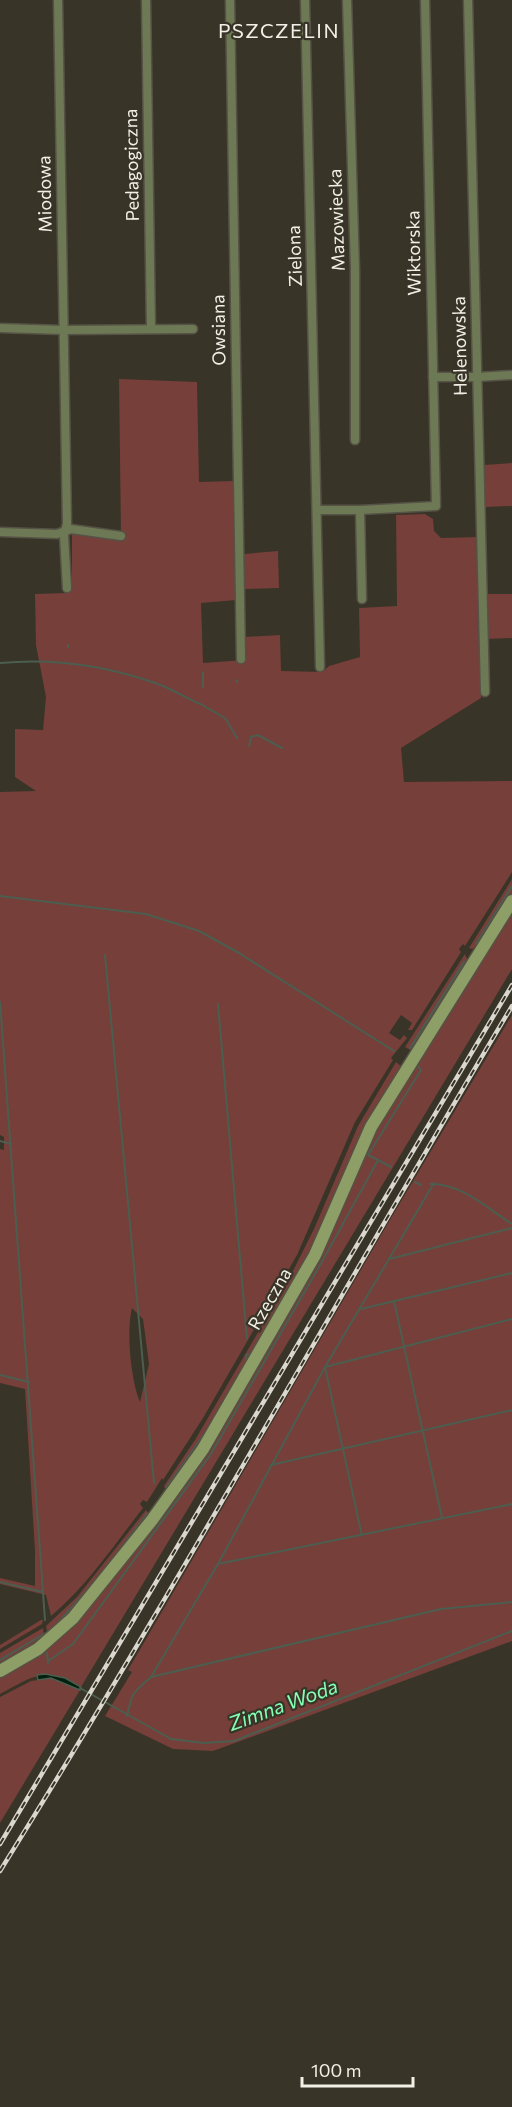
<svg xmlns="http://www.w3.org/2000/svg" width="512" height="2107" font-family="Commissioner,sans-serif">
<style>
.green{fill:#763f39;fill-rule:evenodd}
.water{fill:#03200f;stroke:#4b5e50;stroke-width:1.5}
.lines{fill:none;stroke-linecap:round;stroke-linejoin:round}
.stream{stroke:#4b5e50;stroke-width:2}
.street-casing{stroke:#565246;stroke-width:11}
.secondary-casing{stroke:#565246;stroke-width:15}
.street{stroke:#6d7955;stroke-width:8}
.secondary{stroke:#8d9f66;stroke-width:12}
.rail-casing{stroke:#dad7cf;stroke-width:4.5}
.rail{stroke:#383427;stroke-width:2;stroke-dasharray:7;stroke-linecap:butt}
.labels{text-anchor:middle;stroke-width:4.5;stroke-linejoin:round;paint-order:stroke}
.street-label{font-size:18px;fill:#f2efe7;stroke:#383427}
.neighbourhood-label{font-size:20px;letter-spacing:1.5px;fill:#f2efe7;stroke:#383427}
.water-label{font-size:20px;font-style:italic;fill:#85feb4;stroke:#383427}
</style>
<rect width="100%" height="100%" fill="#383427"/>
<g class="green">
<path d="M119,379l78,3 2,100 34,-1 3,119 -35,3 2,60 41,-3 1,-23 35,-2 1,36 41,1 7,-6 31,-9 -1,-49 38,-2 -1,-91 29,-1 8,5 1,12 7,7 37,-1 3,161 -80,50 3,34 108,-1v91l-47,74 -2,-2 -4,5 2,3 -49,78h-4l4,-7 -11,-8 -12,18 11,7 4,-5 3,3 -16,20 2,2 -38,62 -58,133 -94,163 -40,62 -1,-2 -15,24 -4,-2 -3,4 3,4c-29,37 -56,78 -92,108l-5,-21 -46,-11v-6l35,8v-35l-10,-162 -25,-6v-234l4,1v-13l-4,-2v-343l36,-1 -21,-14v-48l28,1 3,-33 -10,-52 -1,-51 32,-1 5,-4v-58l49,6zM132,1308l11,11 6,45 -9,38c-9,-22 -14,-70 -8,-94z"/>
<polygon points="512,463 512,506 485,507 484,465"/>
<polygon points="278,551 279,588 245,589 244,554"/>
<polygon points="487,594 512,594 512,638 487,639"/>
<polygon points="512,879 512,893 479,945 472,949 469,948"/>
<path d="M512,907v62l-431,718c-38,-21 -45,-12 -81,7v-19l45,-27 164,-201 159,-305z"/>
<polygon points="465,954 468,962 412,1051 405,1047"/>
<polygon points="512,1015 512,1641 213,1751 173,1749 105,1716 132,1672 128,1670 391,1218"/>
<polygon points="396,1062 402,1067 323,1228 214,1424 168,1490 166,1490 164,1486 195,1440 288,1281 314,1229 358,1126"/>
<polygon points="146,1510 149,1514 70,1614 48,1635 46,1626 77,1597"/>
<polygon points="41,1620 43,1620 42,1624 0,1649 0,1645"/>
<polygon points="43,1628 44,1639 0,1665 0,1653"/>
<polygon points="51,1678 80,1690 0,1823 0,1697 31,1681"/>
</g>
<polygon class="water" points="45,1674 65,1678 81,1687 80,1690 51,1678 38,1680 37,1675"/>
<g class="lines">
<g class="stream">
<polyline points="68,647 68,645"/>
<path d="M0,663c53,-5 108,3 158,21 15,5 32,17 45,21"/>
<polyline points="237,680 237,682"/>
<polyline points="203,687 203,672"/>
<polyline points="204,706 225,718 237,738"/>
<polyline points="251,737 258,735 282,748"/>
<polyline points="249,746 251,738"/>
<polyline points="0,896 146,914 199,931 239,953 394,1051"/>
<polyline points="476,944 512,886"/>
<polyline points="105,955 154,1483"/>
<polyline points="0,1002 45,1620"/>
<polyline points="218,1004 247,1339"/>
<polyline points="410,1048 464,962"/>
<polyline points="0,1141 11,1144"/>
<polyline points="378,1160 391,1167"/>
<polyline points="415,1182 421,1185"/>
<path d="M430,1184c31,-1 57,24 82,40"/>
<polyline points="389,1259 512,1228"/>
<polyline points="394,1301 442,1518"/>
<polyline points="361,1309 512,1273"/>
<polyline points="246,1363 246,1355 250,1354"/>
<polyline points="0,1375 29,1382"/>
<polyline points="271,1465 512,1410"/>
<polyline points="166,1488 207,1430"/>
<polyline points="362,1536 325,1367 512,1319"/>
<polyline points="218,1564 512,1504"/>
<polyline points="0,1582 43,1592"/>
<polyline points="56,1625 97,1579 147,1514"/>
<polyline points="47,1653 48,1663"/>
<polyline points="0,1660 49,1631"/>
<polyline points="48,1661 73,1644 211,1454 323,1260 378,1160 368,1155 421,1070 417,1065"/>
<polyline points="151,1677 218,1564 325,1367 434,1183"/>
<polyline points="80,1688 171,1739 204,1743 234,1741 512,1631"/>
<path d="M127,1716c5,-23 5,-23 24,-39l290,-68 71,-7"/>
</g>
<g class="street-casing">
<g id="street">
<polyline points="58,0 67,524 64,535 67,588"/>
<polyline points="146,0 151,329"/>
<polyline points="230,0 241,659"/>
<polyline points="305,0 320,667"/>
<polyline points="347,0 355,269 355,440"/>
<polyline points="468,0 485,692"/>
<polyline points="0,328 63,330 193,329"/>
<polyline points="433,377 477,377 512,375"/>
<polyline points="317,510 360,510 362,599"/>
<polyline points="360,510 436,506 425,0"/>
<polyline points="0,532 57,534 71,529 121,536"/>
</g>
</g>
<g class="secondary-casing">
<polyline id="secondary" points="0,1671 38,1649 73,1618 152,1520 203,1449 315,1255 371,1127 512,901"/>
</g>
<use href="#street" class="street"/>
<use href="#secondary" class="secondary"/>
<g class="rail-casing">
<g id="rail">
<polyline points="0,1844 512,985"/>
<path d="M0,1871c177,-284 340,-577 512,-865"/>
</g>
</g>
<use href="#rail" class="rail"/>
</g>
<g class="labels">
<g class="street-label">
<text transform="translate(132 165) rotate(-91)" y="6">Pedagogiczna</text>
<text transform="translate(45 194) rotate(-91)" y="6">Miodowa</text>
<text transform="translate(337 220) rotate(-92)" y="6">Mazowiecka</text>
<text transform="translate(414 253) rotate(-91)" y="6">Wiktorska</text>
<text transform="translate(295 256) rotate(-92)" y="6">Zielona</text>
<text transform="translate(219 330) rotate(-91)" y="6">Owsiana</text>
<text transform="translate(460 346) rotate(-91)" y="6">Helenowska</text>
<text transform="translate(270 1299) rotate(-60)" y="6">Rzeczna</text>
</g>
<g class="neighbourhood-label">
<text x="279" y="38">PSZCZELIN</text>
</g>
<g class="water-label">
<text transform="translate(283 1705) rotate(-20)" y="7">Zimna Woda</text>
</g>
</g>
<path d="M302 2077v9h111v-9" fill="none" stroke="#f2efe7" stroke-width="3"/>
<text x="311" y="2077" font-size="18" fill="#f2efe7" stroke="#383427" stroke-width="4.5" paint-order="stroke">100 m</text>
</svg>
